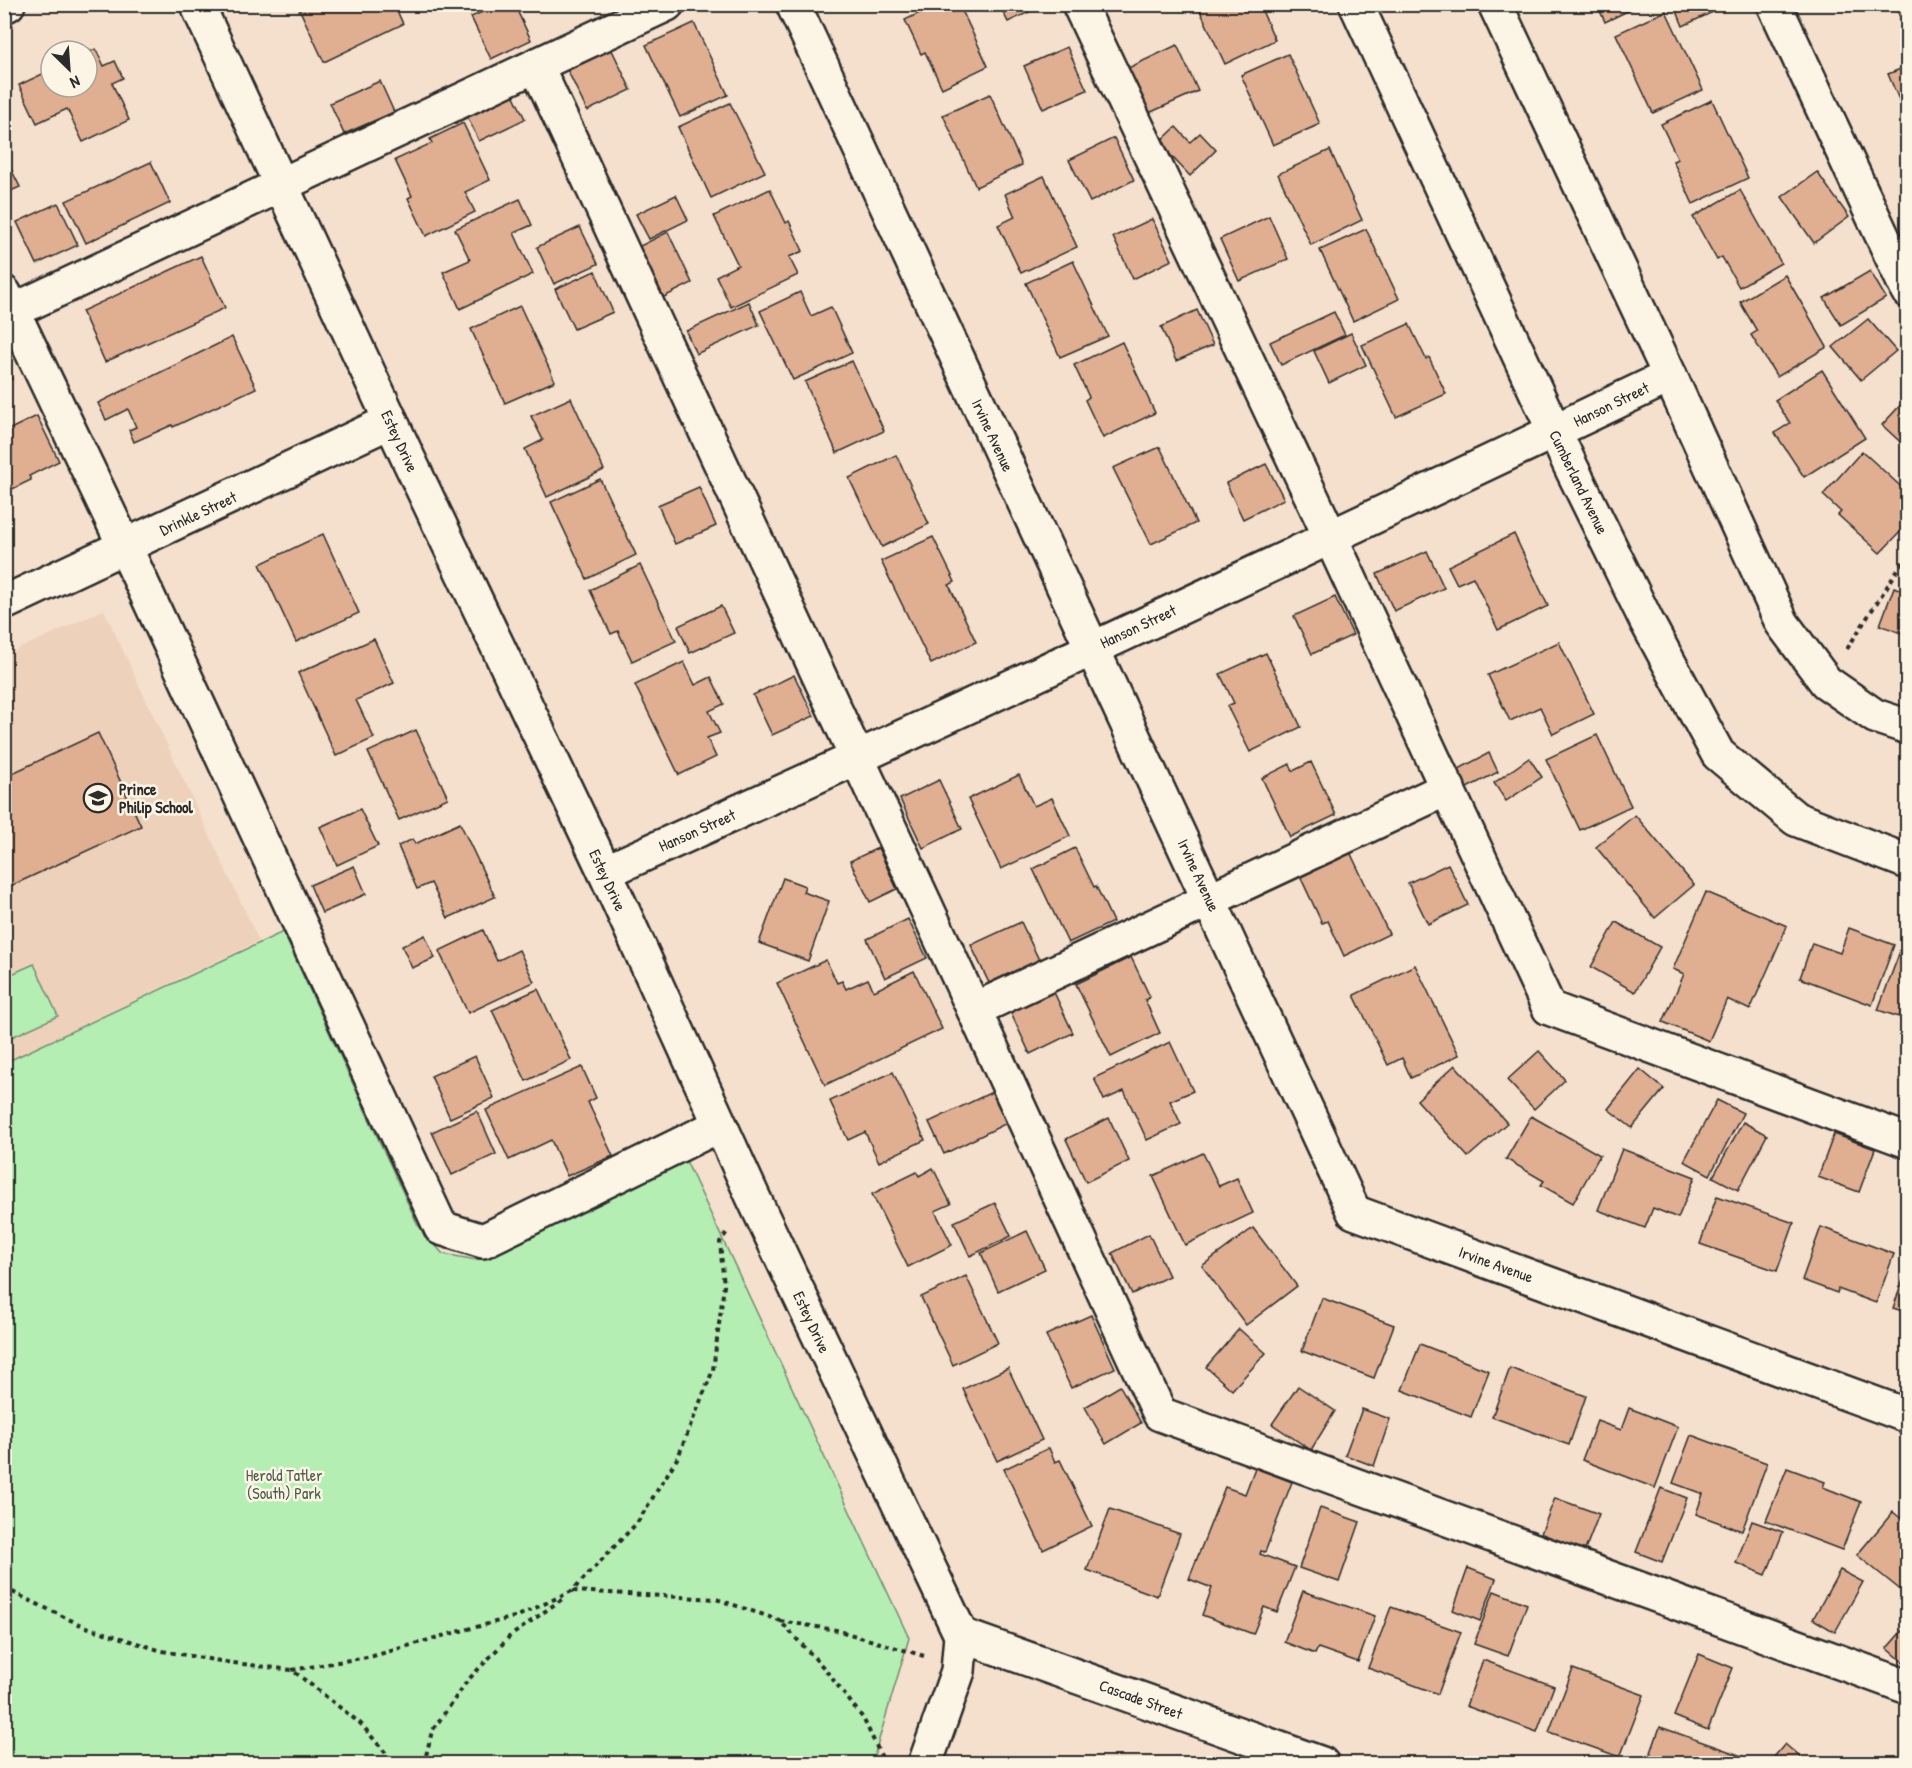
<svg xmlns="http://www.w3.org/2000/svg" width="1912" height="1768" font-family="'Patrick Hand',sans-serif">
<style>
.built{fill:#eed1bb}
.green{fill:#b4eeb3;stroke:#708c6f;stroke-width:1.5}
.building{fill:#e0af92;stroke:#2b2b2b;stroke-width:1.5}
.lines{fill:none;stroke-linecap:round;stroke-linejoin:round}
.minor-casing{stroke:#2b2b2b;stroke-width:38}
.path{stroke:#2b2b2b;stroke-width:4;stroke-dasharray:4.5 4.5;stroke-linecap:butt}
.minor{stroke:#fcf5e5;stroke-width:33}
.labels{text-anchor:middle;stroke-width:5;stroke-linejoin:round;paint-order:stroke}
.street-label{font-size:16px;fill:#2b2b2b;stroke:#fcf5e5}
.poi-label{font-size:16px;font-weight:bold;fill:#2b2b2b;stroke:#fcf5e5;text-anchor:start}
.park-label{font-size:16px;fill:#4d5c4d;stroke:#fcf5e5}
</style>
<rect width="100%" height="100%" fill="#f4e0cc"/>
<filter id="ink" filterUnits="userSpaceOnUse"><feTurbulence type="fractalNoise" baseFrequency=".0167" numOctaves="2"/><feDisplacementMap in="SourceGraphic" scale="12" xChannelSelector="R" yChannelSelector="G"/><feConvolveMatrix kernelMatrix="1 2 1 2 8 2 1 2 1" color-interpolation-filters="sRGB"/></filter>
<g filter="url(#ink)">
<polygon class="built" points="104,610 259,941 5,1062 5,655"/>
<g class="green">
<polygon points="283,932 418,1225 443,1254 477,1260 686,1161 909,1638 872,1763 5,1763 4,1063"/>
<polygon points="34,964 58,1016 5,1040 5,977"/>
</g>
<g class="building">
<polygon points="297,4 394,4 403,24 324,62"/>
<polygon points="500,4 514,4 531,40 491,59 471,17"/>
<polygon points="938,4 959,4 988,66 942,88 925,52 921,54 905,20"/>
<polygon points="999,4 1046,4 1008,22"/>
<polygon points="1197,4 1259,4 1275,40 1225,64"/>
<polygon points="1597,4 1642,4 1605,22"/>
<polygon points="1674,4 1725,4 1726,6 1683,26"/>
<polygon points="1894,4 1908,4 1908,34"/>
<polygon points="1666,11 1703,90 1653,113 1616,34"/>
<polygon points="694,23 728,95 680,117 646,45"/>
<polygon points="1177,45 1198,91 1149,113 1128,68"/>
<polygon points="1067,47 1087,90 1043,109 1024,66"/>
<polygon points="611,48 631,90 587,111 567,69"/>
<polygon points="96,49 104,66 115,61 123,78 112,83 129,120 83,142 67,109 37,123 19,85 51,70 51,87 87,87 87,53"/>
<polygon points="1288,54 1320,124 1273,145 1241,75"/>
<polygon points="1908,66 1908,98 1900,102 1888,74"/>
<polygon points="380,81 394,112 344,134 330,103"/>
<polygon points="513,94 525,119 479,141 467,116"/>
<polygon points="990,94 1022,165 976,187 943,115"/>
<polygon points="1712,100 1748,178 1693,204 1673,161 1678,159 1661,124"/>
<polygon points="730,103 765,172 711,198 678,127"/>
<polygon points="463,123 490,180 465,192 475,212 426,236 408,198 412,196 395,160 432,143 430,139"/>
<polygon points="1176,127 1190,142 1200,133 1216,150 1190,176 1159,143"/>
<polygon points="1114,138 1134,180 1090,202 1069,160"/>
<polygon points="1330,150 1362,220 1311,245 1278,174"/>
<polygon points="4,155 20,187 4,194"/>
<polygon points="151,162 170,203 86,243 66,201"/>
<polygon points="1817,172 1849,217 1814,243 1782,197"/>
<polygon points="1044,176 1077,247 1021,273 998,225 1015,217 1005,194"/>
<polygon points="770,189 786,223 789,221 803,251 789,257 798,275 731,307 716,276 738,265 714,216"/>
<polygon points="1740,190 1781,263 1739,287 1722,257 1717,260 1693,217"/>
<polygon points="676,195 688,220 649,239 636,214"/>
<polygon points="520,199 532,225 514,233 533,274 460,309 443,272 470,260 455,229"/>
<polygon points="58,203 78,245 37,264 17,222"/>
<polygon points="1269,216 1288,259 1239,281 1220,239"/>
<polygon points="1152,219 1172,260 1133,279 1113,237"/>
<polygon points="580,227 598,264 554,284 537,247"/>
<polygon points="1366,229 1399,299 1353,321 1320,250"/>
<polygon points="668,232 692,283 662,298 638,247"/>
<polygon points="201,256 225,308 105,362 82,311"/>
<polygon points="1073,261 1108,336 1060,357 1026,283"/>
<polygon points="595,271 613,312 574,329 555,289"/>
<polygon points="1870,271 1886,298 1841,325 1824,298"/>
<polygon points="1785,275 1827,347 1777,377 1751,335 1757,331 1740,302"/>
<polygon points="800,292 811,316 831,307 852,353 793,380 760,311"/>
<polygon points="749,302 759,325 696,354 686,331"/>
<polygon points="520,306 555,381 505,403 471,329"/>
<polygon points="1197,310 1213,345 1176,361 1161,327"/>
<polygon points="1334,312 1345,335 1281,365 1270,342"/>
<polygon points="1868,319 1896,351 1861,380 1833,347"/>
<polygon points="1409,324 1426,359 1429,357 1446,394 1396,417 1362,345"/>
<polygon points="1351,333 1366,365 1329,383 1314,351"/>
<polygon points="232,337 256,388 173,427 172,425 134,442 129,430 136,427 128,409 106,420 98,403"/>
<polygon points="1122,342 1155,413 1103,438 1085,400 1089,397 1074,365"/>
<polygon points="852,361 884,431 837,453 805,382"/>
<polygon points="4,364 12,379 4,383"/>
<polygon points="1822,370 1865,438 1804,477 1775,433 1790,423 1775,400"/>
<polygon points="1908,397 1908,449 1882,425"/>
<polygon points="571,398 604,470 547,497 525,449 543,440 531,416"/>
<polygon points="37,416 59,461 29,476 31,480 4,493 4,432"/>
<polygon points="1160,447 1196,523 1151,544 1113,468"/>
<polygon points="1862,451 1908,493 1908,524 1880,553 1838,515 1841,512 1823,495"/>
<polygon points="896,455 929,524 882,547 849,478"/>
<polygon points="1266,464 1284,499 1243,519 1226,483"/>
<polygon points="600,479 636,555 587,579 551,502"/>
<polygon points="699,487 716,526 675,544 658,505"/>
<polygon points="323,534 359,613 296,642 260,564"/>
<polygon points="1514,534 1548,606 1498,630 1473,577 1457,584 1448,566"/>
<polygon points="933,537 955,582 949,585 976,642 931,664 881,561"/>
<polygon points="1427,551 1444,588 1394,611 1377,574"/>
<polygon points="640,565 676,641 632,661 618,631 611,634 590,590"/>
<polygon points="1894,587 1908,593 1908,616 1901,633 1880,625"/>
<polygon points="1335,597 1353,635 1312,654 1294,616"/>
<polygon points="721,606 734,633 690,653 678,626"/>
<polygon points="374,639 394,683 356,700 374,738 336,756 298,673"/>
<polygon points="1559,642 1594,714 1553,734 1540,707 1510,721 1488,675"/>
<polygon points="1266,653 1301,727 1250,752 1227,706 1234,703 1220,674"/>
<polygon points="684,662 695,685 711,677 724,704 709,711 720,733 707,738 716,757 679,775 635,685"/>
<polygon points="794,675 814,716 772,735 753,695"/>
<polygon points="416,730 448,798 399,820 368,752"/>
<polygon points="98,733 141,826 4,889 4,777"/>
<polygon points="1597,735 1631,806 1580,830 1546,759"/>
<polygon points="1489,753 1498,772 1465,789 1455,771"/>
<polygon points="1529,758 1542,777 1506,801 1494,783"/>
<polygon points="1311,762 1336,815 1290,837 1262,778 1290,764 1293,771"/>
<polygon points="1019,775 1034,806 1052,798 1070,836 1001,869 968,799"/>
<polygon points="939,780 962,829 923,848 900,799"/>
<polygon points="360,809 378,846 337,865 320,827"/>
<polygon points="1635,815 1694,885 1655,918 1596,847"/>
<polygon points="460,823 495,897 448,918 431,883 417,889 398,846 413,839 415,844"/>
<polygon points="878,848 897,889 870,902 850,861"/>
<polygon points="1075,848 1094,887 1096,886 1113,922 1068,943 1033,869"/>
<polygon points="1350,852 1389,934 1344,956 1328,921 1322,923 1300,876"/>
<polygon points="1448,864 1468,905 1428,924 1408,883"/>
<polygon points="354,866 366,894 322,913 310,885"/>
<polygon points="783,878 805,886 803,892 829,901 808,961 759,943"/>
<polygon points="1706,892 1787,926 1750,1010 1727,999 1709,1041 1663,1022 1684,974 1673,969"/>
<polygon points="908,919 927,958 885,978 867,939"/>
<polygon points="1021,922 1039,960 989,983 971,945"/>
<polygon points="1616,922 1660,947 1635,992 1591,967"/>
<polygon points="1849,928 1894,945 1872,1005 1800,978 1812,943 1840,953"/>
<polygon points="483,930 497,961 519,950 534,982 468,1013 439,951"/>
<polygon points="425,935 435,958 412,968 402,946"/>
<polygon points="1902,946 1908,948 1908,1014 1901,1011 1899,1017 1878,1010"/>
<polygon points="1131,957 1150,997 1145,1000 1160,1033 1111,1057 1076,984"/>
<polygon points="826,960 837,983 842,981 846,989 868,979 874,991 914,971 942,1029 825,1085 777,983"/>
<polygon points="1415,965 1459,1055 1411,1078 1402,1058 1388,1065 1354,995"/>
<polygon points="538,989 571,1060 526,1081 492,1010"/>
<polygon points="1053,990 1073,1033 1030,1054 1010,1011"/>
<polygon points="1170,1042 1193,1091 1170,1101 1181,1124 1147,1140 1124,1091 1104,1100 1094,1078"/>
<polygon points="1539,1051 1565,1080 1534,1109 1507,1080"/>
<polygon points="475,1056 494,1098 450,1118 431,1076"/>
<polygon points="1455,1065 1507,1123 1468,1157 1417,1100"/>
<polygon points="582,1067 596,1098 588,1102 613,1156 567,1176 551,1140 509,1160 486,1110"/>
<polygon points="1640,1069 1664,1089 1632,1128 1608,1109"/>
<polygon points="893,1072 925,1140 879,1162 865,1132 848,1140 830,1101"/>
<polygon points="992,1092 1007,1123 944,1154 929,1122"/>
<polygon points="1717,1100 1743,1113 1710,1175 1684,1161"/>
<polygon points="477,1111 496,1154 452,1175 432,1132"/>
<polygon points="1531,1116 1600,1155 1573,1203 1541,1185 1544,1181 1506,1159"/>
<polygon points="1109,1118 1129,1161 1086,1182 1066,1139"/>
<polygon points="1743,1122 1767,1135 1738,1190 1713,1177"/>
<polygon points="1834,1134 1875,1149 1859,1192 1818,1177"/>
<polygon points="1622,1149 1695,1177 1678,1218 1653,1208 1645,1228 1598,1210"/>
<polygon points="1203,1153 1219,1186 1237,1178 1253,1213 1185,1245 1153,1176"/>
<polygon points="933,1168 951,1204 935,1211 952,1245 908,1267 872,1194 917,1172 919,1176"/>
<polygon points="1717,1196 1794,1223 1777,1271 1700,1244"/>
<polygon points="995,1203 1011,1236 970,1256 954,1222"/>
<polygon points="1821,1227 1894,1254 1876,1303 1838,1289 1837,1293 1802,1280"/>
<polygon points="1253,1228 1297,1286 1246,1325 1202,1266"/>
<polygon points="1027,1231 1045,1269 998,1291 981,1253"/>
<polygon points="1149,1234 1169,1276 1132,1294 1112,1253"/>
<polygon points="1908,1266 1908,1313 1893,1308"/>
<polygon points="966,1276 998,1343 953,1365 921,1297"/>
<polygon points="1322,1298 1394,1325 1374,1378 1302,1351"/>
<polygon points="1091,1315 1115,1368 1071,1388 1046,1335"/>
<polygon points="1239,1329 1266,1353 1232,1390 1206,1367"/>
<polygon points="1420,1344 1489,1371 1471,1417 1402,1390"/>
<polygon points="1008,1368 1042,1440 997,1461 963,1389"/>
<polygon points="1510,1368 1586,1396 1569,1445 1492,1417"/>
<polygon points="1120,1386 1141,1423 1106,1444 1085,1407"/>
<polygon points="1298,1386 1335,1411 1311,1450 1272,1424"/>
<polygon points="1629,1408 1678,1427 1655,1488 1582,1460 1597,1421 1621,1430"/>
<polygon points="1362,1409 1390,1419 1374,1466 1345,1455"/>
<polygon points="1691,1435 1767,1463 1742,1531 1696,1514 1703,1494 1673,1483"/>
<polygon points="1049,1448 1055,1462 1060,1460 1092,1526 1043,1550 1004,1469"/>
<polygon points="1255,1468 1292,1482 1265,1552 1261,1551 1260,1554 1295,1567 1277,1612 1264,1607 1253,1634 1202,1615 1212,1588 1189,1579 1225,1487 1245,1494"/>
<polygon points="1787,1468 1825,1482 1823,1487 1861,1502 1842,1550 1766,1521"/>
<polygon points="1661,1488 1687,1498 1662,1562 1636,1552"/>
<polygon points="1555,1498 1599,1514 1582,1558 1538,1541"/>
<polygon points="1320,1508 1360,1522 1339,1582 1299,1568"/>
<polygon points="1110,1509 1180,1534 1157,1596 1087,1570"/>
<polygon points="1893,1512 1908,1524 1908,1596 1857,1555"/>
<polygon points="1752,1521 1783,1532 1766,1575 1736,1563"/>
<polygon points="1468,1568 1496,1579 1480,1621 1453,1610"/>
<polygon points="1840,1570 1863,1582 1835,1632 1813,1619"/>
<polygon points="1303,1591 1375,1616 1358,1662 1318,1648 1315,1654 1284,1642"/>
<polygon points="1494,1591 1527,1604 1508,1656 1474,1644"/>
<polygon points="1391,1607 1461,1632 1438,1694 1368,1668"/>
<polygon points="1908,1624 1908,1666 1887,1648"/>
<polygon points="1699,1654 1733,1668 1708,1730 1674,1716"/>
<polygon points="1483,1660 1554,1686 1537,1732 1466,1706"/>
<polygon points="1573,1669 1644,1695 1620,1757 1549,1732"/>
<polygon points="1660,1727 1742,1756 1740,1764 1647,1764"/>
<polygon points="1785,1744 1808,1764 1768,1764"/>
</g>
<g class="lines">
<g class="minor-casing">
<g id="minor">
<polyline points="197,4 408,458 605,872 753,1197 961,1635 958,1671 925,1764"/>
<polyline points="793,4 1354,1212 1908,1416"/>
<polyline points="1079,4 1315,504 1549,1008 1908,1141"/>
<polyline points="1356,4 1571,467 1647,622 1718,754 1796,819 1908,862"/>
<polyline points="1495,4 1670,376 1782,623 1826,682 1875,716 1908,727"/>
<polyline points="1774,4 1908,291"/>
<polyline points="4,6 8,4"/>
<polyline points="536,65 974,1010 1160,1414 1908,1687"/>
<polyline points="4,293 125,547 441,1228 483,1241 720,1125"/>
<polyline points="4,315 667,4"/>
<polyline points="4,603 391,421"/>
<path d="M605,872c357,-160 711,-327 1065,-496"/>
<polyline points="974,1010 1448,788"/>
<polyline points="961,1635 1322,1764"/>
</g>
</g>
<g class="path">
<polyline points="1847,649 1908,554"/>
<polyline points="4,1588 83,1626 162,1651 226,1662 292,1670 361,1724 395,1764"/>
<polyline points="573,1591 716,1599 779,1620 824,1668 863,1718 885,1764"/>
<polyline points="780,1621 836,1630 924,1656"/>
<polyline points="292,1670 373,1656 442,1636 518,1616 572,1591 637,1523 678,1457 713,1370 724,1286 720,1242 727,1232 727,1230"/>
<polyline points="424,1764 432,1731 468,1680 509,1637 565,1597"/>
</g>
<use href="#minor" class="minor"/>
</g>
</g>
<defs>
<g id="school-ring" transform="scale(1.5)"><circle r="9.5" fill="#fcf5e5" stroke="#2b2b2b" stroke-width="1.5"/><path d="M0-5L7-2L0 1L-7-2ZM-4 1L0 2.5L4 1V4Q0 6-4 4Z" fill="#2b2b2b"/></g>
</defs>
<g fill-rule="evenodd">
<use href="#school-ring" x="98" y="798"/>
</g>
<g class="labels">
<g class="street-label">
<text transform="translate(1611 404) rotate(-26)" y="6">Hanson Street</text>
<text transform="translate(993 435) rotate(65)" y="6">Irvine Avenue</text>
<text transform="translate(400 441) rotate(65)" y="6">Estey Drive</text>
<text transform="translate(1579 482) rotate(64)" y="6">Cumberland Avenue</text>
<text transform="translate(198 513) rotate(-25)" y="6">Drinkle Street</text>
<text transform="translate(1138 626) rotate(-25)" y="6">Hanson Street</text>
<text transform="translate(697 830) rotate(-24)" y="6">Hanson Street</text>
<text transform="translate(1199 875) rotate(65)" y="6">Irvine Avenue</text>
<text transform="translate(608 880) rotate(65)" y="6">Estey Drive</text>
<text transform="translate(1496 1264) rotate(20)" y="6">Irvine Avenue</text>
<text transform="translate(812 1322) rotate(65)" y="6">Estey Drive</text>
<text transform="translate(1141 1699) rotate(20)" y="6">Cascade Street</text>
</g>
<g class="poi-label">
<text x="119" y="795">Prince<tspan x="119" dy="18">Philip School</tspan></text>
</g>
<g class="park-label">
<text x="284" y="1481">Herold Tatler<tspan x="284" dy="18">(South) Park</tspan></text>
</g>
</g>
<rect width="1912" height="1768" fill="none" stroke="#fcf5e5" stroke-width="24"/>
<rect x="12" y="12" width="1888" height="1744" fill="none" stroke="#2b2b2b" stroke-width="2" filter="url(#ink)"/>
<g transform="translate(69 69) rotate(155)"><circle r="28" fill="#fcf5e5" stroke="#a8a49b" stroke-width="1.5"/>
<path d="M0-4.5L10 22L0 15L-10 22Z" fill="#2b2b2b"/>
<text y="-9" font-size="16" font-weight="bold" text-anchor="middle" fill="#2b2b2b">N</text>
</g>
</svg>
